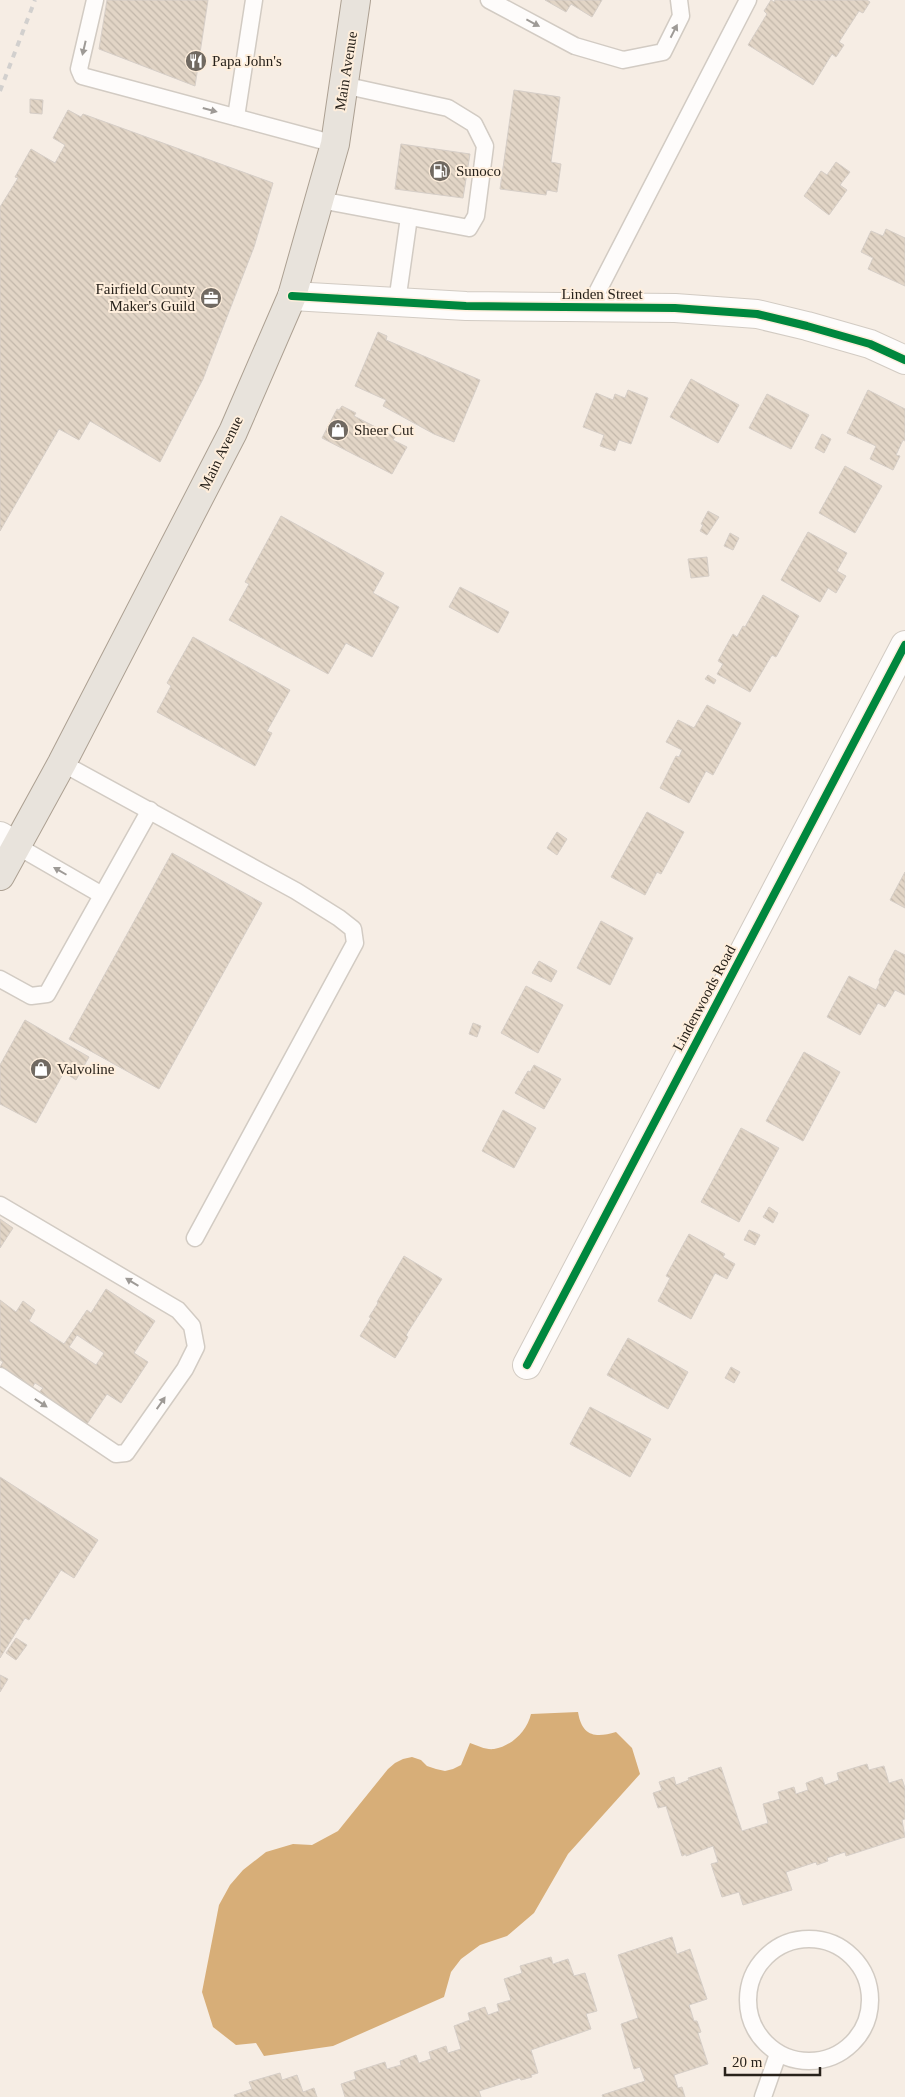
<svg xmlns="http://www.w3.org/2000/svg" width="905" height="2097" font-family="'Times New Roman',serif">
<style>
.water{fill:#d7ae78}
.building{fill:url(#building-back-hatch);stroke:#d6cec7;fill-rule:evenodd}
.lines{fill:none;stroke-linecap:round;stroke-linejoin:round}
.service-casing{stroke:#d2cbc3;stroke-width:19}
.minor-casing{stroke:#d2cbc3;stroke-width:30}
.primary-casing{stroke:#aca092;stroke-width:30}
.service{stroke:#fefcfb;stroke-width:16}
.minor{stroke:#fefcfb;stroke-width:28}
.primary{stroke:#e8e3dc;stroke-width:28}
.rail{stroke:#d2d0ce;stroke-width:4;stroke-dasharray:6 6;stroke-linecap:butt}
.cycleway-casing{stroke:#feeedc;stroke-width:11}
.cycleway{stroke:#00873e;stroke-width:8}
.oneway{fill:#9e9a96}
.labels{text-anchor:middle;stroke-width:4;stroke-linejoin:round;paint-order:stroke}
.poi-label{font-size:15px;fill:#28221b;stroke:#feeedc;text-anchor:start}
.street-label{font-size:15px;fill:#28221b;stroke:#feeedc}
</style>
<defs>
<pattern id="building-back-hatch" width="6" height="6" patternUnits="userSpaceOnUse" patternTransform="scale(1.25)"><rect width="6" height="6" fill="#e2d5c6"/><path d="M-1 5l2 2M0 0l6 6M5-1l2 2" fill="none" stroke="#c2b7aa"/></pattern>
</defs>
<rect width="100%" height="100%" fill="#f6ede4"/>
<path class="water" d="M578,1712c4,25 18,26 38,20l16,16 8,26 -72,80 -34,59 -27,23 -27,9 -19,14 -10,13 -7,25 -111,49 -69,10 -8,-13 -20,2 -23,-18 -11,-35 17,-87 11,-20 13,-15 23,-18 27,-8 19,1 26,-14 50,-62 7,-6 8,-4 9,-2 9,3 6,6 9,3 9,2 8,-2 8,-4 9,-22c8,3 16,7 24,6 18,-3 33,-18 37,-35z"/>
<g class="building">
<polygon points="107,0 208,0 195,86 99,49"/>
<polygon points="545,0 602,0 592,17 571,4 566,12"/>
<polygon points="771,0 774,2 775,0 867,0 870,2 863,13 859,11 839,42 844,45 836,57 832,54 813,85 748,45 767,14 764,11"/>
<polygon points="514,90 560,97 551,162 561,164 557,192 547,190 546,195 500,189"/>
<polygon points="30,99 43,100 42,114 30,113"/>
<polygon points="68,110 81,117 83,114 273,183 254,247 203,379 160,462 90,421 79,440 59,429 0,531 0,207 18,178 15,177 31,149 55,163 65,145 53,138"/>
<polygon points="401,144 470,154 463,198 395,189"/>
<polygon points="836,162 850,172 840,185 847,190 829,215 804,196 821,171 827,175"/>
<polygon points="886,229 905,238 905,286 868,269 873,258 861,252 871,231 883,236"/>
<polygon points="378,332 387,336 386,340 480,380 454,442 434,434 383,406 386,400 355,386"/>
<polygon points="691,379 739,405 718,443 670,417"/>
<polygon points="628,390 648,398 631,444 619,440 615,451 600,446 604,435 583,427 596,393 613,400 615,394 625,398"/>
<polygon points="868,390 905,409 905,441 903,440 896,455 900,456 893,470 870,459 876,446 847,433"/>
<polygon points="767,394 809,415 791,449 749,428"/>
<polygon points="342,406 356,413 354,416 395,437 393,440 407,447 392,474 322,438 337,409 339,410"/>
<polygon points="822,434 831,439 824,453 815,448"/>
<polygon points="845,466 882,486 855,533 819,513"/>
<polygon points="708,511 719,517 707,535 700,531 703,525 701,524"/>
<polygon points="281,516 384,573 373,593 399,607 372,657 346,643 328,674 229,620 249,584 245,582"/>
<polygon points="808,532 847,553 837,571 846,576 836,593 828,588 820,602 781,580"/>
<polygon points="730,533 739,538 733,550 724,546"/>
<polygon points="707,557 709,576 691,578 688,559"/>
<polygon points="460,587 509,612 498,633 449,607"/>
<polygon points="763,595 799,616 776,657 772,655 750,692 717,674 723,664 718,661 733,634 737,637 743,626 745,627"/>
<polygon points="193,637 290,690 267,731 272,733 255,766 157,712 171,686 167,683"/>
<polygon points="708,675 716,680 714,684 705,679"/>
<polygon points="707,705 741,723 713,775 706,771 689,803 660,788 676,756 679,757 682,750 666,742 678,720 694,728"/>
<polygon points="647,812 684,832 661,874 657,872 645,895 611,877"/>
<polygon points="557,832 567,839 557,855 547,848"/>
<polygon points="172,853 262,903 159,1089 69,1039"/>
<polygon points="905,872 905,908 890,900"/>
<polygon points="601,921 633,938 610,985 577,968"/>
<polygon points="895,950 905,955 905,995 895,990 885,1007 878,1003 860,1035 827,1017 849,976 876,990 880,982 879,980"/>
<polygon points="539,961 557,971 551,982 532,973"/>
<polygon points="526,986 563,1005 538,1053 501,1033"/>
<polygon points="25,1020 89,1057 76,1080 64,1072 36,1123 0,1104 0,1065"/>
<polygon points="473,1023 481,1026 477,1037 469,1034"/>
<polygon points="804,1052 840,1072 803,1141 766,1121"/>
<polygon points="534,1065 561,1079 544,1109 515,1093 528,1071 530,1072"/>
<polygon points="503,1110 536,1128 514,1168 482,1151"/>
<polygon points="741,1128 779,1148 739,1222 701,1202"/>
<polygon points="769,1207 778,1213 773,1223 763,1217"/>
<polygon points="0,1219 13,1228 0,1248"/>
<polygon points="749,1230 760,1235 755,1245 744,1240"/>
<polygon points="689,1234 725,1254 723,1257 735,1264 727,1279 715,1273 691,1319 658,1301 670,1278 666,1276"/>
<polygon points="404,1256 442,1279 413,1324 406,1335 408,1337 395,1358 360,1336 371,1318 369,1317 378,1303 377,1302"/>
<path d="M106,1289l49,32 -21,32 14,9 -27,41 -14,-9 -20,30 -48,-32 4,-4 -8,-5 -3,5 -32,-21 3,-5 -3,-2v-60l16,12 7,-11 12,9 -6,11 35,23 23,-34 4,3zM77,1335l27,18 -8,12 -27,-18z"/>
<polygon points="628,1338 688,1372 668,1409 607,1375"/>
<polygon points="731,1367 740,1372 734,1383 725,1378"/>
<polygon points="590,1407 651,1439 630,1477 570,1444"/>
<polygon points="0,1477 98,1540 74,1578 61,1570 29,1620 25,1618 0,1658"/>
<polygon points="16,1638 27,1645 16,1660 6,1653"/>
<polygon points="0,1675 8,1679 0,1692"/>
<polygon points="867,1764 869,1770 884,1766 889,1783 902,1779 905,1788 905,1819 902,1820 905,1837 846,1856 845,1852 827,1858 828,1861 817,1865 816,1862 786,1872 792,1890 743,1905 739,1892 722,1897 711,1864 718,1862 713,1846 686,1856 686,1854 682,1856 666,1806 658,1808 653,1793 662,1790 659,1782 674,1777 676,1785 689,1780 688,1778 721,1767 742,1831 768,1823 763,1804 780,1799 778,1792 794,1787 796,1794 808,1790 806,1783 822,1777 825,1785 839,1780 837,1773"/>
<polygon points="672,1937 677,1954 690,1949 707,1999 689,2005 694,2021 697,2021 701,2032 698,2033 708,2064 674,2075 678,2088 682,2087 685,2097 603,2097 602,2095 645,2081 640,2067 634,2069 621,2024 638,2018 618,1955"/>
<polygon points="551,1957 553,1964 568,1959 574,1976 585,1973 597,2011 586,2014 591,2029 531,2050 538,2073 531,2075 532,2077 521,2080 520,2078 479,2091 481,2097 345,2097 341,2084 356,2079 354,2072 385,2062 387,2069 401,2065 400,2061 416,2055 419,2063 431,2059 429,2052 446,2046 448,2053 461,2049 454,2026 470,2020 468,2013 485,2007 488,2015 499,2011 497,2004 511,2000 504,1979 522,1973 520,1966"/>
<polygon points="280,2073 282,2080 297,2075 303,2092 314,2088 317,2097 235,2097 234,2095 252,2089 249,2082"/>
</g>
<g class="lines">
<g class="service-casing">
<g id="service">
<polyline points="95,0 79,69 82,76 335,144"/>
<polyline points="489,0 575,46 623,60 663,52 681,16 679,0"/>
<polyline points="236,117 254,0"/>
<polyline points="320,200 469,228 476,216 485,146 474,124 448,108 343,85"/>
<polyline points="397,302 409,217"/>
<polyline points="589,308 748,0"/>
<polyline points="62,763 296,891 339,918 353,929 355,943 195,1238"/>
<polyline points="17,846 102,895"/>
<polyline points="0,979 31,996 47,994 150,810"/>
<polyline points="0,1205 178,1310 192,1326 196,1347 185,1369 126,1453 116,1454 0,1376"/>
<circle cx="809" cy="2000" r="61"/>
<polyline points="763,2097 778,2054"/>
</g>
</g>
<g class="minor-casing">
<g id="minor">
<polyline points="292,296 466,306 675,308 757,314 807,326 870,344 905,360"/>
<polyline points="0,836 17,846"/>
<polyline points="527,1365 905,645"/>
</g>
</g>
<g class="primary-casing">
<polyline id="primary" points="0,876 62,763 233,432 292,296 335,144 356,0"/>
</g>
<use href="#service" class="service"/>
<use href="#minor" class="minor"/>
<use href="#primary" class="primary"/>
<polyline class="rail" points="0,91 35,0"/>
<g class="cycleway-casing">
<g id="cycleway">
<polyline points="292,296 466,306 675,308 757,314 807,326 870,344 905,360"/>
<polyline points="527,1365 905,645"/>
</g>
</g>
<use href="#cycleway" class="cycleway"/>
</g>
<defs><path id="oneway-solid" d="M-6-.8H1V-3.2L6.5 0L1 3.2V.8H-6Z" transform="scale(1.25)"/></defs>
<g class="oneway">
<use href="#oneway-solid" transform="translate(533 23) rotate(28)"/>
<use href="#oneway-solid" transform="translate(674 31) rotate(-63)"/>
<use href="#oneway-solid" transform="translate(84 48) rotate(103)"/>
<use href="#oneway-solid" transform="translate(210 110) rotate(15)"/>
<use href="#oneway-solid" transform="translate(60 871) rotate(-150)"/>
<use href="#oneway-solid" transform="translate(132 1282) rotate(-149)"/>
<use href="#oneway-solid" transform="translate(41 1403) rotate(33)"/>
<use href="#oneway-solid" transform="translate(161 1403) rotate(-55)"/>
</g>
<defs>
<g id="restaurant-disc" transform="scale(1.125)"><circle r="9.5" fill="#706961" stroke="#feeedc"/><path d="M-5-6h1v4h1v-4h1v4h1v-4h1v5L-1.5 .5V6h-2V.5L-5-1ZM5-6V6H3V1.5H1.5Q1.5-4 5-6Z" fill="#fff"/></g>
<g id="fuel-disc" transform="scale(1.125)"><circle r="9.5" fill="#706961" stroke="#feeedc"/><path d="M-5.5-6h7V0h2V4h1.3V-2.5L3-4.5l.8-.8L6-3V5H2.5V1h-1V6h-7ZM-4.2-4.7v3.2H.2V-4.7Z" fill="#fff"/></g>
<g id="office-disc" transform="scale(1.125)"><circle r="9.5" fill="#706961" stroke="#feeedc"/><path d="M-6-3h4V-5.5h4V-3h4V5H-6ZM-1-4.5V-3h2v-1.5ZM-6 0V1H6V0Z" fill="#fff"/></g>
<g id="shop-disc" transform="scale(1.125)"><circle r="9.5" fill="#706961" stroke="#feeedc"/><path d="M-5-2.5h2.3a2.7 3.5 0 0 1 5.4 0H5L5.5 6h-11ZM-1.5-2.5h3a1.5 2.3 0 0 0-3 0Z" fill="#fff"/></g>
</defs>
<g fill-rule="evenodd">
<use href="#restaurant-disc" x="196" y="61"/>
<use href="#fuel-disc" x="440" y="171"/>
<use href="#office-disc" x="211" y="298"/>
<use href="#shop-disc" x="338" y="430"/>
<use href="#shop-disc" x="41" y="1069"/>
</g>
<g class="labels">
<g class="poi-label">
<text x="212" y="66">Papa John's</text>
<text x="456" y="176">Sunoco</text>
<text x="195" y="294" text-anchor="end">Fairfield County<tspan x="195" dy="17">Maker's Guild</tspan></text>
<text x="354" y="435">Sheer Cut</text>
<text x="57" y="1074">Valvoline</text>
</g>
<g class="street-label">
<text transform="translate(346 71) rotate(-81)" y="5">Main Avenue</text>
<text x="602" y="299">Linden Street</text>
<text transform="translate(221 453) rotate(-64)" y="5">Main Avenue</text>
<text transform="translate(704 998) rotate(-62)" y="5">Lindenwoods Road</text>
</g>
</g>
<path d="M725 2067v8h95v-8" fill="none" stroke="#28221b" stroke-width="2.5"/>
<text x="732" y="2067" font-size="15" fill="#28221b" stroke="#feeedc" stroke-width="4" paint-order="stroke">20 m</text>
</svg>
